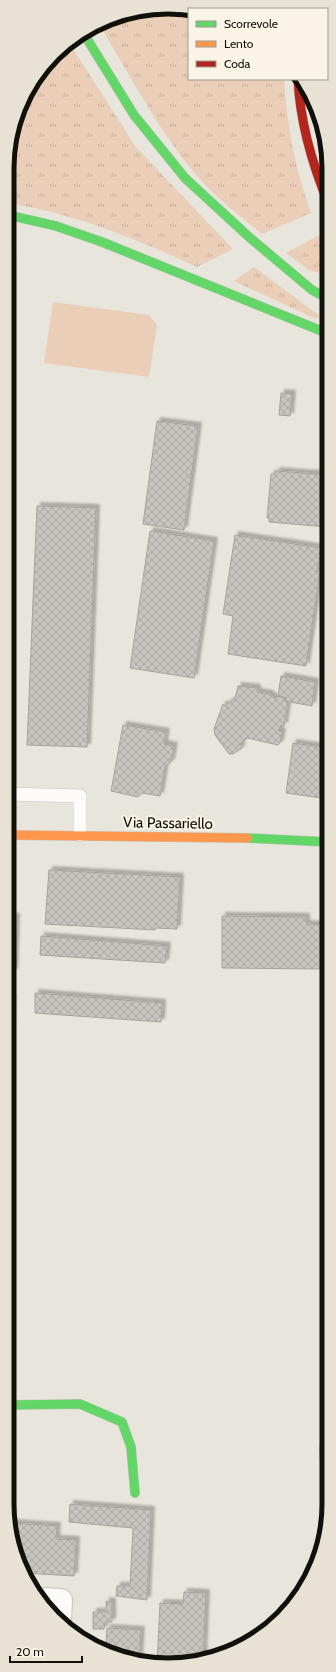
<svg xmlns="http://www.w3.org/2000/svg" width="336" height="1672" font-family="Cabin,sans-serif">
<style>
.grass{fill:url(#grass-tufts)}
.pitch{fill:#ebceb8}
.building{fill:url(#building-cross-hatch);stroke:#a4a49d;filter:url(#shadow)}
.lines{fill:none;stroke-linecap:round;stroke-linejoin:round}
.lane-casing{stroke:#c5c3bc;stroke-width:14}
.street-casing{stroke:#c5c3bc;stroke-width:24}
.fast-casing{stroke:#c5c3bc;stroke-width:10}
.slow-casing{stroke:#c5c3bc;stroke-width:10}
.jam-casing{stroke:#c5c3bc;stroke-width:10}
.lane{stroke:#fcfbfa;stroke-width:13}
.street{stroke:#fcfbfa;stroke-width:22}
.fast{stroke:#63d668;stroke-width:9}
.slow{stroke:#ff974d;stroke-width:9}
.jam{stroke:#b3261e;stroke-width:9}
.labels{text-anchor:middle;stroke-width:4;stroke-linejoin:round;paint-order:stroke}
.street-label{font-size:15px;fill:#12100b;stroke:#f9f4e6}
.rim{fill:none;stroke:#12100b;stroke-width:5}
</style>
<defs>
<pattern id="grass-tufts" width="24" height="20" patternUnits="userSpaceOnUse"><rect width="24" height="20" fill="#ebceb8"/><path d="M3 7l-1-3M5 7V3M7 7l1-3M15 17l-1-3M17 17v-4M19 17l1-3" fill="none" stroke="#c8b09d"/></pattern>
<pattern id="building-cross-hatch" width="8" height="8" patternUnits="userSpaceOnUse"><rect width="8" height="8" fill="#c6c5bf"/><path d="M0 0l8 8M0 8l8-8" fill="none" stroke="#a9a8a3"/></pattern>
<filter id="shadow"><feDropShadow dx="3.5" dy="-3.5" stdDeviation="1" flood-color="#0004"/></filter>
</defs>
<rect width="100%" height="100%" fill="#e8e5dd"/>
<g class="grass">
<path d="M189,8l2,1h-2v70h95c3,47 11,89 27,134l-49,21c-18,-15 -38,-30 -55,-47 -43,-46 -72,-103 -104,-156l-30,18 63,98 97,102 -36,18c-60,-28 -122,-53 -189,-64v-56l20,-59 42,-48 56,-27z"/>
<polygon points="305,86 312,97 329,157 329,187"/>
<polygon points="323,233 329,242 329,276 309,270 286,253"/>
<polygon points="254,267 320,316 316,319 234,281"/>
</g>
<polygon class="pitch" points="53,302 149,315 157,325 149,377 44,363"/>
<g class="building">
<polygon points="281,393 292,394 290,416 279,415"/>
<polygon points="157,421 198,426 184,530 143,524"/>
<polygon points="277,471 328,475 328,527 269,522 269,518 267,518 271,474 275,474"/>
<polygon points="37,506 96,508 87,747 27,745"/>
<polygon points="150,531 214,541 194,678 130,668"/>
<polygon points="235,535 321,548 317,571 320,571 306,666 228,654 233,616 223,614"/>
<polygon points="281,676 315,682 312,706 285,701 286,698 278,696"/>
<polygon points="238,686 257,688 257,692 270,694 270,696 276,698 278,696 286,698 285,701 288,701 284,726 281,725 279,731 282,732 280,743 278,745 247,738 240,744 242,748 233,754 229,754 215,735 214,729 223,704 225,706 235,698"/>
<polygon points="123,725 166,732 164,744 174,746 171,762 165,766 160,796 142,793 138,797 111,791"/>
<polygon points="293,743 328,748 328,799 286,793"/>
<polygon points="49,870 180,877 177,929 155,928 155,930 45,924"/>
<polygon points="8,916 16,917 14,972 8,972"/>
<polygon points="222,916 306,917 306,924 323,925 323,929 328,929 328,962 323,962 323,969 222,968"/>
<polygon points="41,936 167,946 165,963 40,955"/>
<polygon points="35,993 162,1003 161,1022 35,1013"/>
<polygon points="8,998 12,998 10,1053 7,1053"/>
<polygon points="7,1196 10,1196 7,1249"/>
<polygon points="70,1504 151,1510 147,1600 116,1596 117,1586 130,1586 133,1528 69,1522"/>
<polygon points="11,1523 57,1526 56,1539 76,1540 74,1576 24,1573 19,1565"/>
<polygon points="184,1592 206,1593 203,1659 157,1664 160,1603 183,1604"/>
<polygon points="106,1601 112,1602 112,1622 105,1622 104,1629 93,1629 93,1612 106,1612"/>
<polygon points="107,1628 141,1630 139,1660 106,1653 97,1646 106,1647"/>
</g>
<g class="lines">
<g class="lane-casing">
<polyline id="lane" points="8,794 80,796 80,835"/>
</g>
<g class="street-casing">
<polyline id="street" points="42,1599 61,1600 60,1622"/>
</g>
<g class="fast-casing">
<g id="fast">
<polyline points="84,34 134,115 185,178 249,237 312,290 329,299"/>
<polyline points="8,215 56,226 102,242 329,334"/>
<polyline points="247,838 328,842"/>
<polyline points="7,1405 80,1404 122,1422 131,1447 135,1493"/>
<polyline points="328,1412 324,1450 328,1511"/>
</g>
</g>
<g class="slow-casing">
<polyline id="slow" points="8,835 247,838"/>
</g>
<g class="jam-casing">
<path id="jam" d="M298,79c2,44 14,85 31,126"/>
</g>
<use href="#lane" class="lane"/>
<use href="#street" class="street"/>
<use href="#fast" class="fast"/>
<use href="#slow" class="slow"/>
<use href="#jam" class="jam"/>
</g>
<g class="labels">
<g class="street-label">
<text transform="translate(168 823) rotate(1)" y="5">Via Passariello</text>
</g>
</g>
<path d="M0 0H336V1672H0ZM168 14H168A154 154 0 0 1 322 168V1504A154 154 0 0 1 168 1658H168A154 154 0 0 1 14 1504V168A154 154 0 0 1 168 14Z" fill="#e7e2d4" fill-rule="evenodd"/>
<path class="rim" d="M168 14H168A154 154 0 0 1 322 168V1504A154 154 0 0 1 168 1658H168A154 154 0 0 1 14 1504V168A154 154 0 0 1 168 14Z"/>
<rect x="188" y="8" width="140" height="72" fill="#f9f4e6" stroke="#9d998e"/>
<rect x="196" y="21" width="20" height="6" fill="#63d668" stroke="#9d998e"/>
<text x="224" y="28" font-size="12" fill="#12100b">Scorrevole</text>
<rect x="196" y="41" width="20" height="6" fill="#ff974d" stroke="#9d998e"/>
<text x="224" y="48" font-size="12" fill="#12100b">Lento</text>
<rect x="196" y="61" width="20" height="6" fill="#b3261e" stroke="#9d998e"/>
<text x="224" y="68" font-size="12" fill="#12100b">Coda</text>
<path d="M10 1656v6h72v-6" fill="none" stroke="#12100b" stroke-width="2"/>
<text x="16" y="1656" font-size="12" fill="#12100b" stroke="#f9f4e6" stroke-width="3" paint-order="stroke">20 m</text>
</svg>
